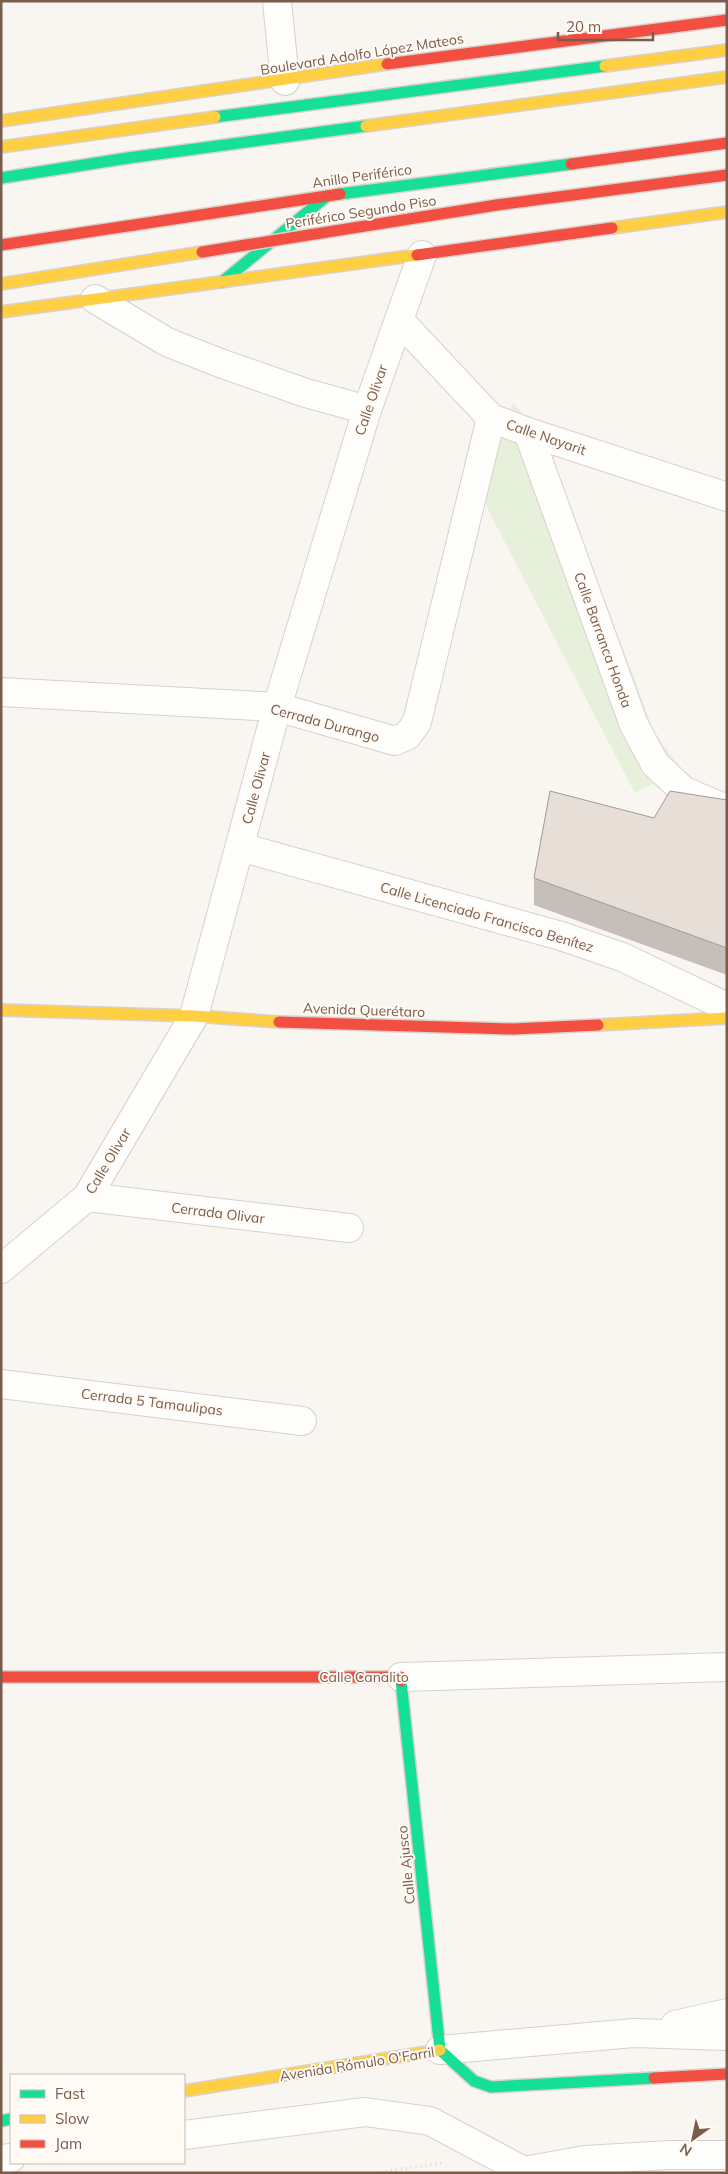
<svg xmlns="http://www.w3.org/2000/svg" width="728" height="2174" font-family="Mulish,sans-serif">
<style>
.green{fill:#e7f0db}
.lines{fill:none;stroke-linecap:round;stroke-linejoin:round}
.street-casing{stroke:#d7d1cb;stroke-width:30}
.fast-casing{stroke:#d9d2cb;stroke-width:14}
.slow-casing{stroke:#d9d2cb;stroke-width:14}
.jam-casing{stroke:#d9d2cb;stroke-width:14}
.path{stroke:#dcd5d0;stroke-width:3;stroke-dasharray:1 4;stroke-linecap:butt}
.street{stroke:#fefefd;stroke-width:28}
.fast{stroke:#16e098;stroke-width:11}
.slow{stroke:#ffcf43;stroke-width:11}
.jam{stroke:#f24e42;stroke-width:11}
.slow-bridge-casing{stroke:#dad1cc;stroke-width:14;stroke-linecap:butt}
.jam-bridge-casing{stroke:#dad1cc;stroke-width:14;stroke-linecap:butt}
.slow-bridge{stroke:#ffcf43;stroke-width:11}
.jam-bridge{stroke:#f24e42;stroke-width:11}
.wall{fill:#c6bfb9}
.building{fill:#e6ded7;stroke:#a19b96}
.labels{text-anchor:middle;stroke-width:4;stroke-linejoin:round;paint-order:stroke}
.street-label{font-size:14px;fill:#7a5c4d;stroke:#fffaf3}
</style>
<rect width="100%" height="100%" fill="#f9f5f0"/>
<polygon class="green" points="513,403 542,434 655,734 682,770 635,793 482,498"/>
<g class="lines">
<g class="street-casing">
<g id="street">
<polyline points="277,1 285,81"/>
<polyline points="95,299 167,342 220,363 306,393 367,410"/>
<polyline points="400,321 491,418 528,432 727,497"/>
<polyline points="528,432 634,725 655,764 684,791 727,809"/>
<polyline points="1,692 277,707 395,741 408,735 417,722 491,418"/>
<polyline points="240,847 561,936 622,957 727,1007"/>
<polyline points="87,1197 349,1228"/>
<polyline points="1,1269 87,1197 194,1016 277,707 367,410 422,255"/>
<polyline points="1,1384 302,1421"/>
<polyline points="401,1677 727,1667"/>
<polyline points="675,2025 727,2013"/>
<polyline points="440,2050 634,2033 727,2036"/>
<polyline points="184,2135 365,2112 430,2121 524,2171 585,2160 670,2155 727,2155"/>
<polyline points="1,2159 11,2158"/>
</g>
</g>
<g class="fast-casing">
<g id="fast">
<polyline points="215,117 605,66"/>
<polyline points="1,178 128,158 366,126"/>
<polyline points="340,194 571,164"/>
<polyline points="222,282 327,196"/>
<polyline points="401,1681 440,2050"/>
<polyline points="440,2050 474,2081 491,2087 654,2078"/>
<polyline points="1,2121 11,2119"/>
</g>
</g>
<g class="slow-casing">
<g id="slow">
<polyline points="605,66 727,50"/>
<polyline points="1,121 387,64"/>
<polyline points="366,126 727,77"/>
<polyline points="1,147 215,117"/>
<polyline points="612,228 727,212"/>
<polyline points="1,312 417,255"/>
<polyline points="1,1010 194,1016 279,1022"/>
<polyline points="598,1025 727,1018"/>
<polyline points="184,2091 440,2050"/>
</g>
</g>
<g class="jam-casing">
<g id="jam">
<polyline points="387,64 727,20"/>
<polyline points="571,164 727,143"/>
<polyline points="497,205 727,175"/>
<polyline points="1,245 340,194"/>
<polyline points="417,255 612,228"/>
<polyline points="279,1022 513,1029 598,1025"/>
<polyline points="1,1677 401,1677 401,1681"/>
<polyline points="654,2078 727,2074"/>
</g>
</g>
<polyline class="path" points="376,2173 442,2163"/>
<use href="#street" class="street"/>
<use href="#fast" class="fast"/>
<use href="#slow" class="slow"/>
<use href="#jam" class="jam"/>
<g class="slow-bridge-casing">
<polyline id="slow-bridge" points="1,284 202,252"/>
</g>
<g class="jam-bridge-casing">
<polyline id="jam-bridge" points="202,252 497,205"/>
</g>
<use href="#slow-bridge" class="slow-bridge"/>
<use href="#jam-bridge" class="jam-bridge"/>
</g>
<polygon class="wall" points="727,800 727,975 534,905 534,878"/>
<polygon class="building" points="550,791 654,818 670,791 727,800 727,948 534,878"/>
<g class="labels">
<g class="street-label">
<text transform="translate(362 54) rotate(-9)" y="5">Boulevard Adolfo López Mateos</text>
<text transform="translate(362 176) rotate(-8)" y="5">Anillo Periférico</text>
<text transform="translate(361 212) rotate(-9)" y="5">Periférico Segundo Piso</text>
<text transform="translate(371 400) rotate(-71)" y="5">Calle Olivar</text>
<text transform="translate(546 437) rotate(19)" y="5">Calle Nayarit</text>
<text transform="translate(603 640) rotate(70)" y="5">Calle Barranca Honda</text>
<text transform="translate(325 723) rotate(15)" y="5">Cerrada Durango</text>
<text transform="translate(256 788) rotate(-75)" y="5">Calle Olivar</text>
<text transform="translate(487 917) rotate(16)" y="5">Calle Licenciado Francisco Benítez</text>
<text transform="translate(364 1010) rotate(2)" y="5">Avenida Querétaro</text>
<text transform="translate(108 1161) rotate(-59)" y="5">Calle Olivar</text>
<text transform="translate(218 1213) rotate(7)" y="5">Cerrada Olivar</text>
<text transform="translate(152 1402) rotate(7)" y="5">Cerrada 5 Tamaulipas</text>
<text x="364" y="1682">Calle Canalito</text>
<text transform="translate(406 1865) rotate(-96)" y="5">Calle Ajusco</text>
<text transform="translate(357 2064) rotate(-9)" y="5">Avenida Rómulo O'Farril</text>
</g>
</g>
<rect width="728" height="2174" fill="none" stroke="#7a5c4d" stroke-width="5"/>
<rect x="10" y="2074" width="175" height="90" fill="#fffaf3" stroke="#cabbb1"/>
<rect x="20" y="2090" width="25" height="8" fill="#16e098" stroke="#cabbb1"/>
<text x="55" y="2099" font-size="15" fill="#7a5c4d">Fast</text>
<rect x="20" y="2115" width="25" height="8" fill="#ffcf43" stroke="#cabbb1"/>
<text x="55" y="2124" font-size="15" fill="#7a5c4d">Slow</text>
<rect x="20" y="2140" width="25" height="8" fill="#f24e42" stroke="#cabbb1"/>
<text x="55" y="2149" font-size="15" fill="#7a5c4d">Jam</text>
<g transform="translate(693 2139) rotate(213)" stroke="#fffaf3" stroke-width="4" paint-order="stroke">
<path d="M0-4L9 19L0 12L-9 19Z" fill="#7a5c4d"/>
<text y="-8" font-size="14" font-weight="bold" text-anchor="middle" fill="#7a5c4d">N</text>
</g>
<path d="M558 32v8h95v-8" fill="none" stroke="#7a5c4d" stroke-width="2.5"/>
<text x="566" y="32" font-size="15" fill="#7a5c4d" stroke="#fffaf3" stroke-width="4" paint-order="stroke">20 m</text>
</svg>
